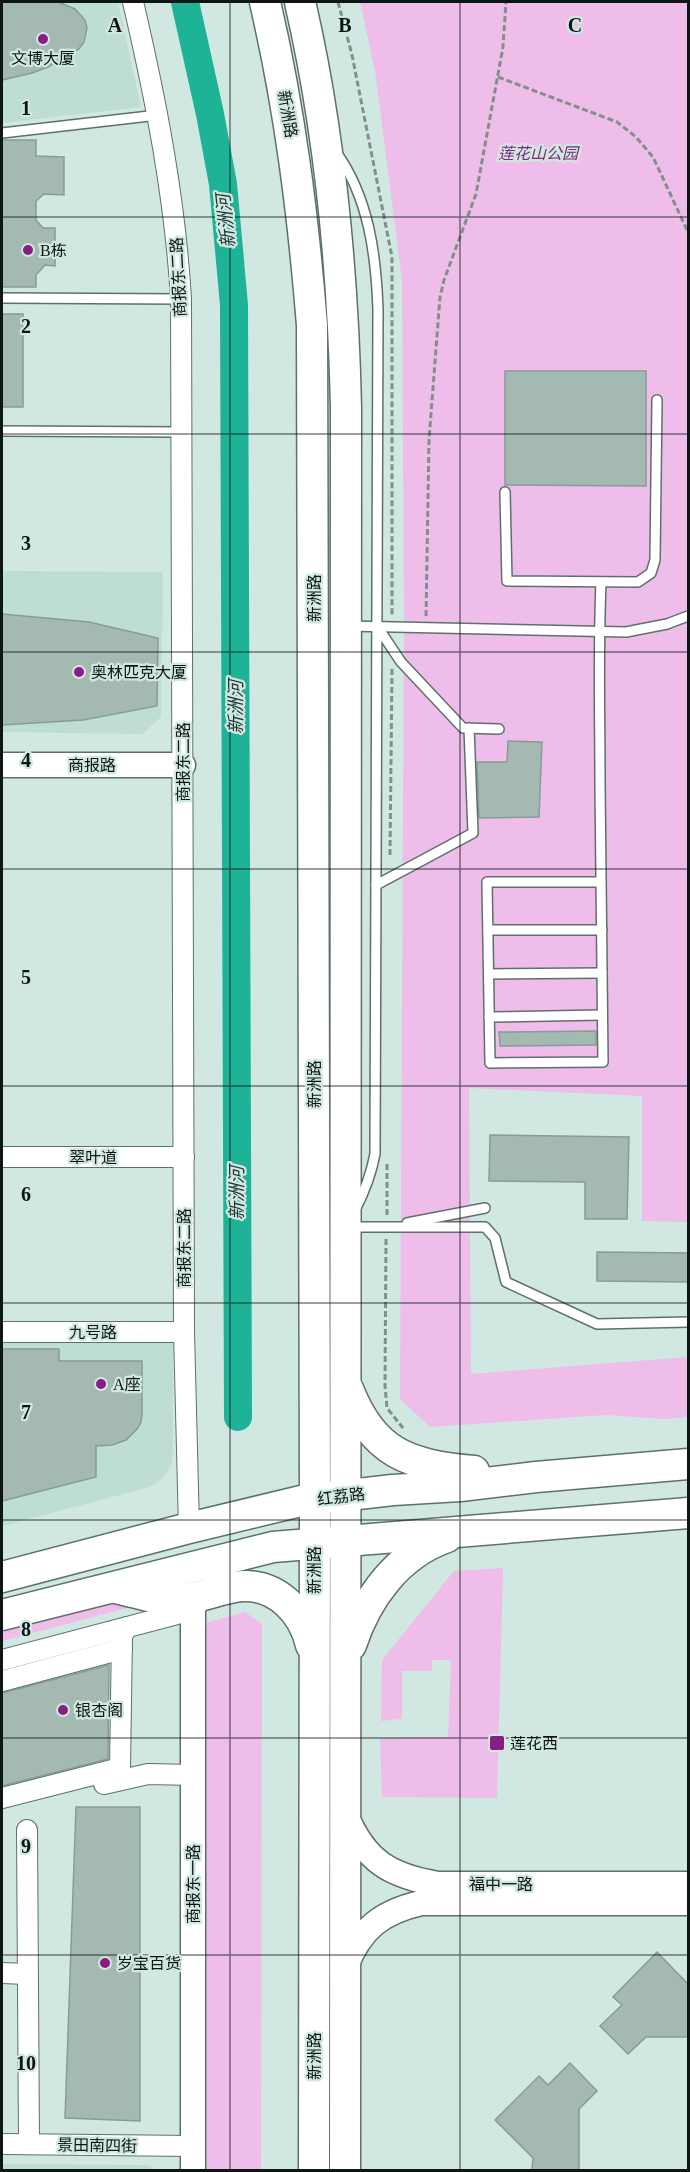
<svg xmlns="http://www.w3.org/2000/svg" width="690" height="2172" font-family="'Times New Roman','Noto Sans SC',serif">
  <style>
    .built { fill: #beddd4 }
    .green { fill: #efbde9 }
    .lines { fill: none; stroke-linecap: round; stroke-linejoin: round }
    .river { stroke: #1eb397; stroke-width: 28 }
    .building { fill: #a3b9b2; stroke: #879c95; stroke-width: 1.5 }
    .service-casing { stroke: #5d716b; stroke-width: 12 }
    .minor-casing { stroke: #5d716b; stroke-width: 22 }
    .tertiary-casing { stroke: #5d716b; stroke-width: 27 }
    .primary-casing { stroke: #5d716b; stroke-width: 33 }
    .path { stroke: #80908b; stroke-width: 3; stroke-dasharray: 6 3; stroke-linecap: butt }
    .service { stroke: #fff; stroke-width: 9 }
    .minor { stroke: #fff; stroke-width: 20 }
    .tertiary { stroke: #fff; stroke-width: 24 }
    .primary { stroke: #fff; stroke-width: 30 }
    .grid { fill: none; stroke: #0e1613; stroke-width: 1.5; stroke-opacity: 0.55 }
    .poi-dot { fill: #881e84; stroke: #d1e7e1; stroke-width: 2 }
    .labels { text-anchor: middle; stroke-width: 4.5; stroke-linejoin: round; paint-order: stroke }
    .poi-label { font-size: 16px; fill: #0e1613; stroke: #d1e7e1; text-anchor: start }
    .street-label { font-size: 16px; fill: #0e1613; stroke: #d1e7e1 }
    .park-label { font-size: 16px; font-style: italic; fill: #802a7c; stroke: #d1e7e1 }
    .water-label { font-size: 18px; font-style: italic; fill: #1e342e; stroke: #d1e7e1 }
    .grid-label { font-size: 20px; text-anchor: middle; font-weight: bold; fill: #0e1613; stroke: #d1e7e1; stroke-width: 4.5; stroke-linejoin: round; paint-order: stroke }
  </style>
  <rect width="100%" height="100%" fill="#d1e7e1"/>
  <!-- built -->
  <g class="built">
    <polygon points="2,2 118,2 141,107 2,123"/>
    <polygon points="2,571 163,572 161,717 142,734 2,732"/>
    <polygon points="173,1341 173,1452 171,1466 162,1479 150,1487 2,1526 2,1342"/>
    <polygon points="2,2164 149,2165 155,2170 2,2170"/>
  </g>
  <!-- green -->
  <g class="green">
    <polygon points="360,2 688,2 688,1222 642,1221 642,1096 469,1088 471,1374 688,1357 688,1417 665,1419 605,1415 430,1427 400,1399 404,617 402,280 375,70"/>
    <polygon points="503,1568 497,1798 382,1797 380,1738 448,1737 451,1660 432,1660 432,1671 402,1671 402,1719 381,1721 382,1660 454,1571"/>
    <polygon points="111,1597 131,1607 2,1641 2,1621"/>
    <polygon points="245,1612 262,1624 261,2170 204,2170 205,1623"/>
  </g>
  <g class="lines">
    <!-- river -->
    <polyline class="river" points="185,2 210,114 223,184 234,305 238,1417"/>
  </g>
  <!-- building -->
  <g class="building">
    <polygon points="2,2 58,2 75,9 85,20 87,28 84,42 79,49 48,67 32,73 2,80"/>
    <polygon points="2,140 36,140 36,156 64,157 64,195 44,194 36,201 36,220 43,228 55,228 55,266 45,265 36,275 36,287 2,287"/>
    <rect x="2" y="314" width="21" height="93"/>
    <polygon points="505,371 646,371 646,486 505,485"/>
    <polygon points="2,614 89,622 158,638 157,706 83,720 2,725"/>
    <polygon points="508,741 542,742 539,817 479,818 477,762 507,762"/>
    <polygon points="596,1031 596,1045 500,1046 499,1032"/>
    <polygon points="490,1135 629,1137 627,1219 585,1219 585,1182 489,1181"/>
    <polygon points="597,1252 688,1253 688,1282 597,1281"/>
    <polygon points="2,1349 59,1349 59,1361 142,1361 142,1415 141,1422 137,1429 126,1440 112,1445 96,1446 96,1477 2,1501"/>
    <polygon points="109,1665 108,1759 2,1786 2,1693"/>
    <polygon points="76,1807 140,1807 140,2121 65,2118"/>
    <polygon points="657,1952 688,1984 688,2037 646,2037 628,2054 600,2026 622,2005 613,1997"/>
    <polygon points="570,2063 597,2091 579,2109 579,2170 532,2170 533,2158 495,2120 539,2076 548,2085"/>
  </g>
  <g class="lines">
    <defs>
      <g id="service">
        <polyline points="2,133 158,115"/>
        <path d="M336 152C369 198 376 255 378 309L375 1154C371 1175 365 1191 355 1210"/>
        <polyline points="2,298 181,299"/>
        <polyline points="2,431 182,432"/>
        <polyline points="505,492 507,581 638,582 651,573 655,560 657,400"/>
        <path d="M601 583C598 650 600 717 600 784 601 877 602 969 603 1062L490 1063 487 882H601"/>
        <polyline points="348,626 626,632 667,624 688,616"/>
        <polyline points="377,626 401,662 463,728 499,729"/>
        <polyline points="376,885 473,833 469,728"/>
        <polyline points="488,930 602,930"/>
        <polyline points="489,974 602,973"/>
        <polyline points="489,1017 602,1015"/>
        <polyline points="407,1223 485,1208"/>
        <polyline points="349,1227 485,1227 495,1238 506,1282 597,1324 688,1322"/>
      </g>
      <g id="minor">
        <path d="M133 2C156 100 175 198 181 299L184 1332 189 1528"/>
        <polyline points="2,1157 184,1157"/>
        <polyline points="2,1332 184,1332"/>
        <polyline points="2,1660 177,1614 174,1600"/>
        <polyline points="2,1681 122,1649"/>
        <polyline points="104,1784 148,1774 193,1775"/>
        <polyline points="2,1798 120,1768 122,1636 127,1627"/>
        <polyline points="27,1830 29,2144"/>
        <polyline points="2,1973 28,1974"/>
        <polyline points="2,2144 193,2146"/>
      </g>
      <g id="tertiary">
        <polyline points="2,765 183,765"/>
        <path d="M346 1815C365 1861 390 1876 438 1884H688"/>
        <path d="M346 1966C361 1928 382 1912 421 1903H688"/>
        <polyline points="193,2170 193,1610 196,1598"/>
      </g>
      <g id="primary">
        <path d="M265 2C290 110 303 214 312 325L315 1499 314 2170"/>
        <path d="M300 2C331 136 343 271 346 408L345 2170"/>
        <path d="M348 1389C373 1454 409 1465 474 1471"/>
        <polyline points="2,1577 189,1528 305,1500 393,1490 460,1486 536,1477 688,1464"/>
        <path d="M116 1588C135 1592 156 1600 175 1600 199 1600 221 1587 243 1586 278 1585 304 1613 311 1645"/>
        <polyline points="2,1615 273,1547 688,1513"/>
        <path d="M351 1645C366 1598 398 1554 447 1537"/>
      </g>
    </defs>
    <!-- service casing -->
    <use href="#service" class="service-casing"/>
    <!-- minor casing -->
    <use href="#minor" class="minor-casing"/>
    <!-- tertiary casing -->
    <use href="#tertiary" class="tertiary-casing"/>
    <!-- primary casing -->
    <use href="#primary" class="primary-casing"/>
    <!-- path -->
    <g class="path">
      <polyline points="338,2 352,55 392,257 392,615"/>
      <polyline points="498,77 617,122 636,137 653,157 688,232"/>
      <polyline points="426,616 429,440 440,297 444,280 476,194 503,47 506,2"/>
      <polyline points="390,855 392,669"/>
      <polyline points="387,1215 387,1161"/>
      <polyline points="386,1239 385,1386 387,1408 403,1428"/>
    </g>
    <!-- service -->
    <use href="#service" class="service"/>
    <!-- minor -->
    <use href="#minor" class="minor"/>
    <!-- tertiary -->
    <use href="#tertiary" class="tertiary"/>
    <!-- primary -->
    <use href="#primary" class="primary"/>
  </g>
  <!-- grid -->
  <path class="grid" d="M230 2V2170M460 2V2170M2 217H688M2 434H688M2 652H688M2 869H688M2 1086H688M2 1303H688M2 1520H688M2 1738H688M2 1955H688"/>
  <!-- markers -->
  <g class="poi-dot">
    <circle cx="43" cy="39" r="6"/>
    <circle cx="28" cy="250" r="6"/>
    <circle cx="79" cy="672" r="6"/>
    <circle cx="101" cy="1384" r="6"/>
    <circle cx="63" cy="1710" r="6"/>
    <rect x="489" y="1735" width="16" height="16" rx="3"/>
    <circle cx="105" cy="1963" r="6"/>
  </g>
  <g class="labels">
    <!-- poi labels -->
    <g class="poi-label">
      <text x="43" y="64" text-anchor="middle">文博大厦</text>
      <text x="40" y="256">B栋</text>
      <text x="91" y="678">奥林匹克大厦</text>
      <text x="113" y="1390">A座</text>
      <text x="75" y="1716">银杏阁</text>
      <text x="510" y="1749">莲花西</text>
      <text x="117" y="1969">岁宝百货</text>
    </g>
    <!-- street labels -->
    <g class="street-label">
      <text transform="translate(288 114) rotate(80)" y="6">新洲路</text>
      <text transform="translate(178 277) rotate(-93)" y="6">商报东二路</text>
      <text transform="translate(314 598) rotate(-90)" y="6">新洲路</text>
      <text transform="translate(183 762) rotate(-90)" y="6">商报东二路</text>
      <text x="92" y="771">商报路</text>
      <text transform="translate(314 1084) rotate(-90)" y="6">新洲路</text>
      <text x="93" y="1163">翠叶道</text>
      <text transform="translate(184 1248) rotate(-90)" y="6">商报东二路</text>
      <text x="93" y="1338">九号路</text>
      <text transform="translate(341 1496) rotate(-7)" y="6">红荔路</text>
      <text transform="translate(314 1570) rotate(-90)" y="6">新洲路</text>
      <text transform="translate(193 1884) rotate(-90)" y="6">商报东一路</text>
      <text x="501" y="1890">福中一路</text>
      <text transform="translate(314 2056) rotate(-90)" y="6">新洲路</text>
      <text transform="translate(97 2145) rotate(1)" y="6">景田南四街</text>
    </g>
    <!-- park labels -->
    <g class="park-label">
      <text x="538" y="159">莲花山公园</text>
    </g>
    <!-- water labels -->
    <g class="water-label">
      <text transform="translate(226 221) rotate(-96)" y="6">新洲河</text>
      <text transform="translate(236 707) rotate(-90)" y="6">新洲河</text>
      <text transform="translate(237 1193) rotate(-90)" y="6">新洲河</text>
    </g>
  </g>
  <g class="grid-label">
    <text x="115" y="32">A</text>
    <text x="345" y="32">B</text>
    <text x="575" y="32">C</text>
    <text x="26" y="115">1</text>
    <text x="26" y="333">2</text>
    <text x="26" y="550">3</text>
    <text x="26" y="767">4</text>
    <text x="26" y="984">5</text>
    <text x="26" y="1201">6</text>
    <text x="26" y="1419">7</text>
    <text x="26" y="1636">8</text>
    <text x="26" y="1853">9</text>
    <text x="26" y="2070">10</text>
  </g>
  <!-- border -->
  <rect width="690" height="2172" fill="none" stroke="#0e1613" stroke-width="6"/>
</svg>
